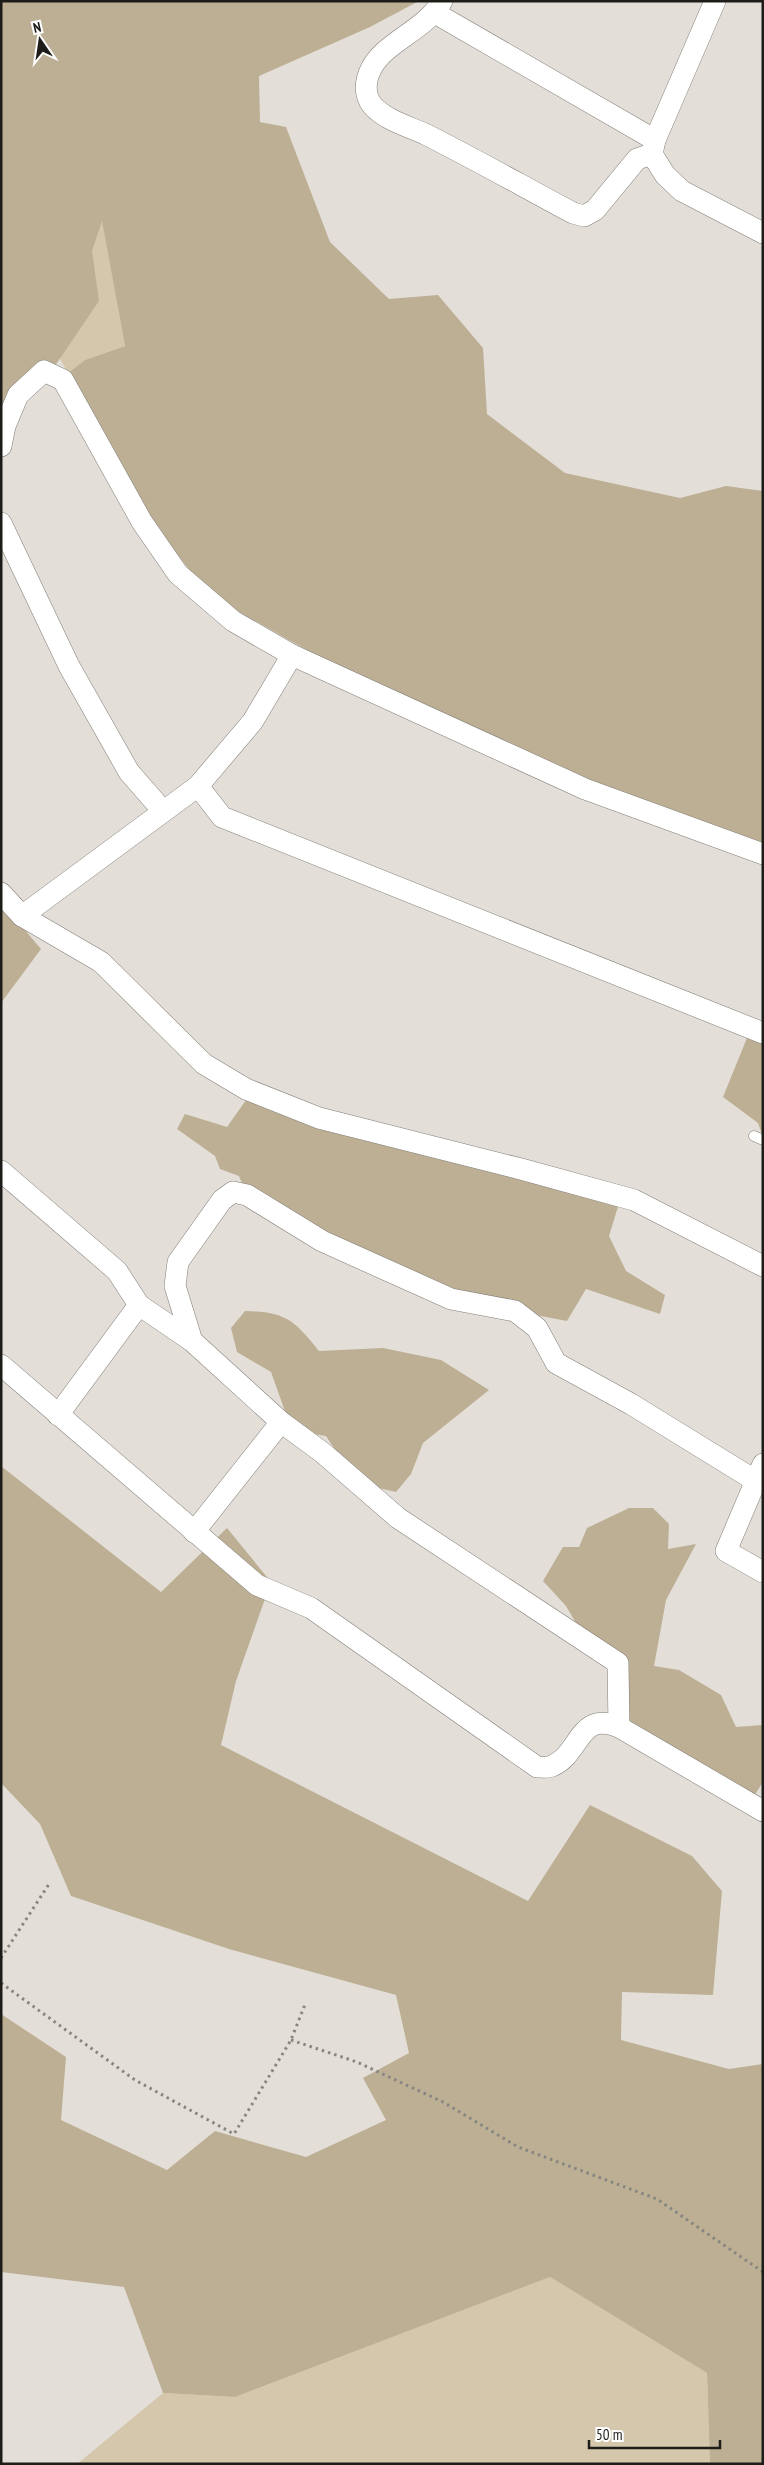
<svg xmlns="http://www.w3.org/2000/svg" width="764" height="2465" font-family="'PT Sans Narrow',sans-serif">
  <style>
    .green { fill: #d4c7ac }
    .forest { fill: #bdaf94 }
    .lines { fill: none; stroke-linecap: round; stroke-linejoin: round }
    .lane-casing { stroke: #817e77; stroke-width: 11 }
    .street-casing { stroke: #817e77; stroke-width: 22 }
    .path { stroke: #878580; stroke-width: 3; stroke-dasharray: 2.5 4; stroke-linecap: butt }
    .lane { stroke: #fff; stroke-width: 10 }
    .street { stroke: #fff; stroke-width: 21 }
  </style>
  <rect width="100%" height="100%" fill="#e3dfd8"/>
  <!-- green -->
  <g class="green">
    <polygon points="83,115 125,346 85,360 68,373 60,359 73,310"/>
    <polygon points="550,2277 707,2373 710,2464 77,2464 163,2393 235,2397"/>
  </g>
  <!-- forest -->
  <g class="forest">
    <polygon points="1,1 419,1 370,27 259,76 260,122 286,127 330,242 389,299 438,295 483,348 487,414 565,473 680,498 726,486 763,491 763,848 566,775 321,658 209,595 153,523 68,373 85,360 125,346 102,221 92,251 99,301 46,379 5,426 1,447"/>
    <polygon points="1,902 41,949 1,1003"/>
    <polygon points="751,1028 763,1033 763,1137 758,1123 723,1097"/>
    <polygon points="246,1100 621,1197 609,1236 626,1271 665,1295 660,1314 586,1289 567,1321 451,1299 247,1195 239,1176 220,1169 215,1156 177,1129 185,1114 227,1127"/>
    <path d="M245 1311C286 1312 294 1320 319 1351L383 1348 441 1360 489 1390 423 1443 411 1474 396 1492 357 1483 326 1436 292 1431 271 1372 237 1352 231 1328Z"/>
    <polygon points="1,1466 161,1592 227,1528 271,1582 236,1681 221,1745 528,1901 590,1805 692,1856 722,1891 713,1995 622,1992 621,2040 729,2069 763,2064 763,2464 710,2464 707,2373 550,2277 235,2397 163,2393 124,2287 1,2272 1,2014 66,2057 61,2120 167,2170 215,2131 306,2157 386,2120 363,2078 409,2053 396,1995 229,1949 71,1896 40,1824 1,1783"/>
    <polygon points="629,1508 653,1508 669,1524 668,1549 696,1544 666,1600 654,1666 679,1670 721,1695 736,1727 763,1725 763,1782 749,1804 619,1727 618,1663 579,1628 566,1606 543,1581 563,1547 579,1547 587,1528"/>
  </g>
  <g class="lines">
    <defs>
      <polyline id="lane" points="754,1136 763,1140"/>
      <g id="street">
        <path d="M442 1C426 30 384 42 371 69 365 81 364 94 372 105 385 120 407 126 425 134 475 159 524 187 573 213L584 216 595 210 637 159 652 154"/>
        <polyline points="715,1 655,140 652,154 665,175 682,191 763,233"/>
        <polyline points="435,13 655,140"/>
        <polyline points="1,446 5,426 18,395 44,371 63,380 142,522 178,574 233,621 292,655"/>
        <polyline points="1,523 69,666 129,772 163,811"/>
        <polyline points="198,786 253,721 292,655 585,789 763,854"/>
        <polyline points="1,893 22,916 101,962 204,1064 246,1089 319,1118 521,1169 634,1200 763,1266"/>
        <polyline points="22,916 198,786 222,817 763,1033"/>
        <polyline points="1,1171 117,1271 139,1305 192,1341 281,1422 323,1453 398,1518 618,1663 619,1727"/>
        <polyline points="192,1341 175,1286 178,1262 222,1200 233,1192 247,1195 322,1241 451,1299 515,1311 537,1328 556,1363 631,1404 756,1481"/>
        <path d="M1 1365 257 1585 311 1608 537 1767C542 1767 548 1768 552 1766 581 1754 578 1710 619 1727L763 1811"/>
        <polyline points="58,1415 139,1305"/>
        <polyline points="763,1464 726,1551 763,1572"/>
        <polyline points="194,1532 281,1422"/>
      </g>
    </defs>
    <!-- lane casing -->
    <use href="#lane" class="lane-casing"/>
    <!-- street casing -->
    <use href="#street" class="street-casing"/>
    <!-- path -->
    <g class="path">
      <polyline points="1,1958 49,1884"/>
      <polyline points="1,1983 135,2080 234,2134 291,2040 306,2002"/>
      <polyline points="291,2040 357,2062 443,2102 518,2147 657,2199 763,2272"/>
    </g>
    <!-- lane -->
    <use href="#lane" class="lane"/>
    <!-- street -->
    <use href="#street" class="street"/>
  </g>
  <!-- border -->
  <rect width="764" height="2465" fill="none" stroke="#1d1c19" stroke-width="5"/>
  <!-- north arrow -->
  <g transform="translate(40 40) rotate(347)" stroke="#ffffff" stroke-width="4" paint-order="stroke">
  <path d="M0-4L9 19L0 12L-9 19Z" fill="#1d1c19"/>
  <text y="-8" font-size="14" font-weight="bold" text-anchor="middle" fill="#1d1c19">N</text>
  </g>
  <!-- scale -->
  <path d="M589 2440v8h131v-8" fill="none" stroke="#1d1c19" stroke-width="2.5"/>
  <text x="596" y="2440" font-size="15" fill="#1d1c19" stroke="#ffffff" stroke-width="4" paint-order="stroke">50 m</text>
</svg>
